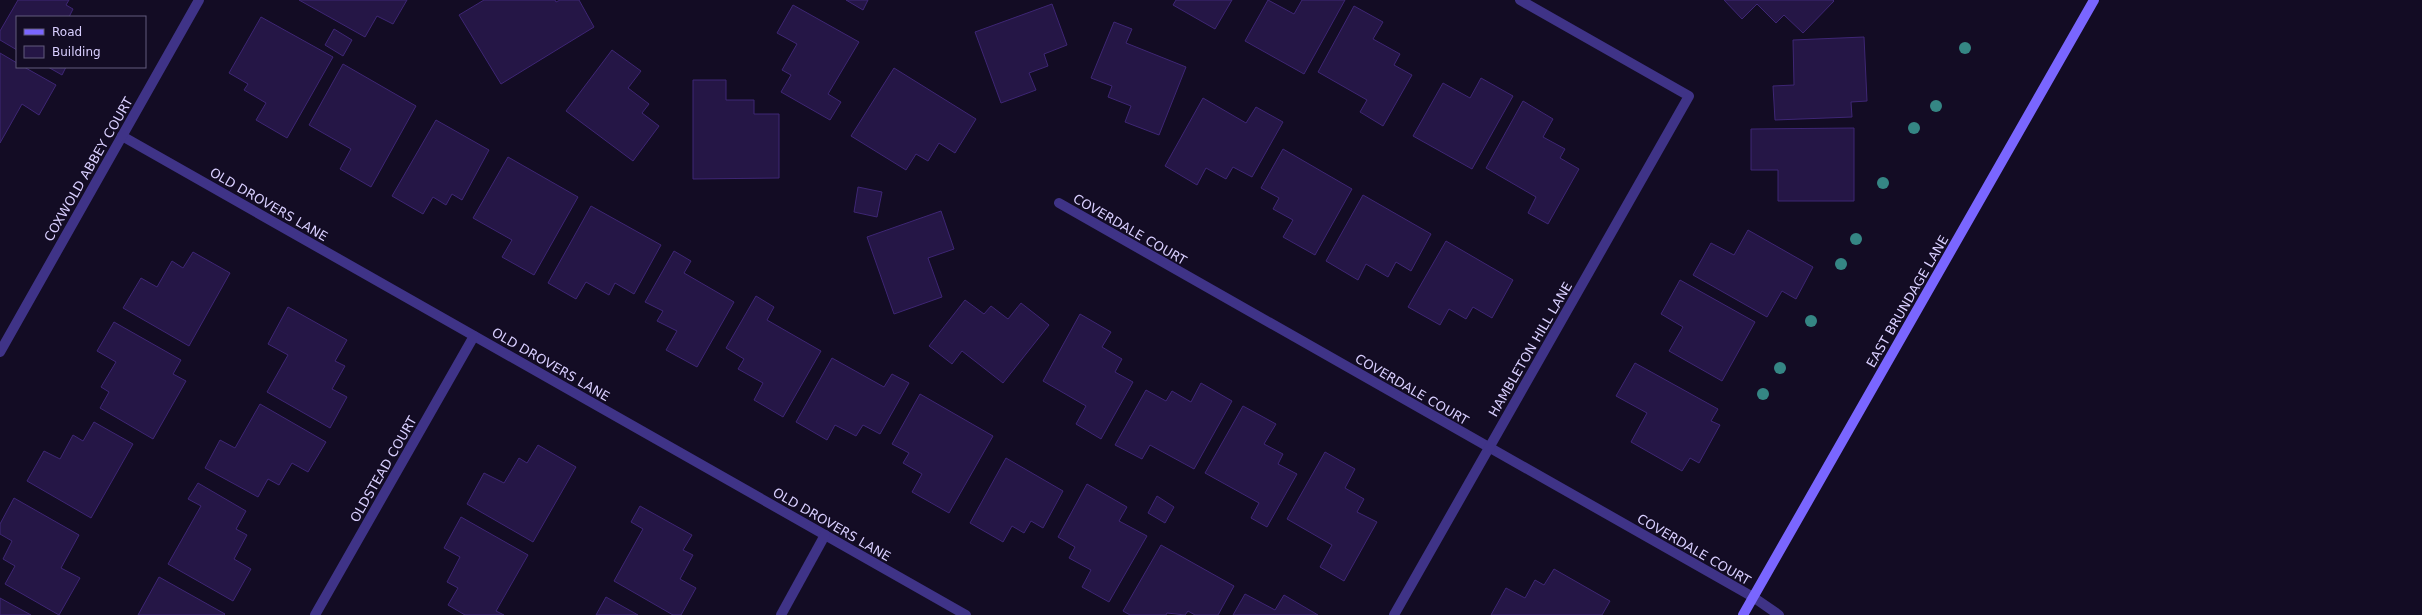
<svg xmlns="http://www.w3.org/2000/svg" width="2422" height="615" font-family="'DejaVu Sans',sans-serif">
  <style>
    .building { fill: #251646; stroke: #3e2674 }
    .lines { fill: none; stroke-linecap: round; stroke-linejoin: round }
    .lane { stroke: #3f3387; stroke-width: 10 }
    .street { stroke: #3f3387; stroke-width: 10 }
    .secondary { stroke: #7a66ff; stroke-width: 10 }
    .tree { fill: #358684 }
    .labels { text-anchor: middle; stroke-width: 3; stroke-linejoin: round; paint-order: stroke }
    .street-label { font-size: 13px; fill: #d9cfff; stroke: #130c24 }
  </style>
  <rect width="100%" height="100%" fill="#130c24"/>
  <!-- building -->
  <g class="building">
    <polygon points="18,0 69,0 66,5 73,9 69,17 17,17 17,50 0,40 0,31"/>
    <polygon points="299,0 407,0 393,24 377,16 365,37"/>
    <polygon points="484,0 555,0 556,2 560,0 579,0 594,27 501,84 459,15"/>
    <polygon points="846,0 868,0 863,10"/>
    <polygon points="1176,0 1232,0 1215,29 1173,5"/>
    <polygon points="1268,0 1294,14 1302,0 1345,0 1304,74 1245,41"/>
    <polygon points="1724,0 1833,0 1834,1 1803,33 1784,15 1776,23 1757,4 1742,19"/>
    <polygon points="1052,4 1067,45 1044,54 1048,66 1029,73 1036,90 1001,103 975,32"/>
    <polygon points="793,5 859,42 828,94 841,102 830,120 781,92 791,75 782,70 797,44 777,33"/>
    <polygon points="1354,6 1383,22 1373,39 1400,54 1394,65 1412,75 1383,126 1360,112 1367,100 1318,72"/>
    <polygon points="261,17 333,57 287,138 256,120 266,103 244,90 248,84 229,73"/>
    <polygon points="1114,22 1132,29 1126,43 1186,67 1159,135 1125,122 1131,106 1108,97 1112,86 1091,78"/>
    <polygon points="334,29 352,40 343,56 325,45"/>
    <polygon points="1864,37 1867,101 1851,102 1852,117 1775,120 1773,86 1794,85 1793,40"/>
    <polygon points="612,50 641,71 628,88 649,104 642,113 659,126 633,161 566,111"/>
    <polygon points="0,53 17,63 17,67 24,67 56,85 39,115 22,104 0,143"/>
    <polygon points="343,64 416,106 371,187 340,169 351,149 309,125"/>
    <polygon points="48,67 66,67 62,75"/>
    <polygon points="894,68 976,119 955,153 939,143 928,161 916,154 906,170 851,136"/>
    <polygon points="1481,78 1513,96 1472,169 1413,136 1443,83 1470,98"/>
    <polygon points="693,80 726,80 726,100 754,100 754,114 779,114 779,178 693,179"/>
    <polygon points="1203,98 1246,123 1256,107 1283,122 1252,177 1233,167 1226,179 1206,168 1197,185 1165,166"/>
    <polygon points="1523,101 1553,119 1543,137 1565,149 1560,158 1579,169 1548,224 1528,213 1536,197 1486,168"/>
    <polygon points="436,120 489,150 462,200 452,194 446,205 433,197 423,214 392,196"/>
    <polygon points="1854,128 1854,201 1778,201 1778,170 1751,170 1751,129"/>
    <polygon points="1283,149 1352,189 1315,255 1283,237 1293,220 1273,209 1279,198 1261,188"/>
    <polygon points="508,157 578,197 534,275 502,257 512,240 473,218"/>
    <polygon points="858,187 882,192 877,217 854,212"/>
    <polygon points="1363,195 1431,234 1411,271 1396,262 1388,277 1366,264 1358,280 1326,261"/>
    <polygon points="591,206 661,245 634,294 615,283 609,295 586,282 576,299 548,283"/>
    <polygon points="941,211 954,249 928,258 942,297 894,314 867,237"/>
    <polygon points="1748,230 1813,267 1796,299 1782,291 1767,317 1693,275 1711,243 1734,255"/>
    <polygon points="1446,241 1513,280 1492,318 1473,307 1466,319 1449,309 1440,325 1408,307"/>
    <polygon points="674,251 691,261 684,273 734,302 697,367 666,350 677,331 657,321 663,311 645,302"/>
    <polygon points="193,252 230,273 189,346 123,308 141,278 157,287 172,261 183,268"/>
    <polygon points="1680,280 1755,322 1722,381 1669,351 1683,327 1661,314"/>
    <polygon points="756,296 774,307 767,320 821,351 783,417 754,400 763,383 738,369 744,359 726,348"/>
    <polygon points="965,300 984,314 991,306 1008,319 1021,303 1049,325 1003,383 962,351 952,364 929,346"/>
    <polygon points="288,307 347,340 335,361 345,366 332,389 347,397 330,428 267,392 288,355 268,344"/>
    <polygon points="1080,314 1111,332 1102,347 1122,359 1115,372 1133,382 1101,439 1076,424 1086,406 1043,381"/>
    <polygon points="114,322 181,360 173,374 186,381 153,439 100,408 109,392 101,387 116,362 97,351"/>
    <polygon points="832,358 884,387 892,374 909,383 880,434 863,425 856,436 835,425 827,440 796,422"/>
    <polygon points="1635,363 1718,409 1711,421 1720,425 1699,463 1690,458 1682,471 1631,442 1647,413 1616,396"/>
    <polygon points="1201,383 1232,401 1194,469 1150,445 1142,459 1115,445 1146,390 1166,401 1172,391 1191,402"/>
    <polygon points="920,394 993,436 949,513 912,492 922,474 903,463 909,453 892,444"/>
    <polygon points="260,404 326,442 308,472 292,463 279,485 268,479 258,497 205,468 220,440 235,448"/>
    <polygon points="1243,406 1276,424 1264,444 1283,454 1278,464 1297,474 1267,527 1251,518 1259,503 1205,473"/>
    <polygon points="94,422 133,444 91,518 27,481 44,451 60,459 73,435 83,441"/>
    <polygon points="538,445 576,467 533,542 467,504 484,473 504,483 519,458 527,463"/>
    <polygon points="1325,452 1355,469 1345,488 1364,499 1357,512 1377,522 1344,581 1320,567 1332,545 1287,519"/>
    <polygon points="1006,458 1063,491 1043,528 1031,521 1024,533 1012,526 1003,542 970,523"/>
    <polygon points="198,483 246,511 236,529 247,535 234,559 251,569 233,601 168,564 201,506 188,499"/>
    <polygon points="1087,484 1127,507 1119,521 1147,536 1109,602 1082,587 1091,570 1069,558 1075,547 1058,537"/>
    <polygon points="1157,496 1174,507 1165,523 1148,513"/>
    <polygon points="14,498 79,535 61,568 80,578 59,615 5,584 15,566 3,559 12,541 0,534 0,524"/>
    <polygon points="640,506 692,535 683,550 693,555 680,579 696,588 681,615 673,615 614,581 643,529 631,522"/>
    <polygon points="461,517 528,555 496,611 504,615 465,615 448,605 458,588 447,582 460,557 444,548"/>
    <polygon points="1161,545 1234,586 1218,615 1195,615 1188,611 1185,615 1167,613 1166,615 1130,615 1123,611"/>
    <polygon points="1554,569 1610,601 1602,615 1491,615 1506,588 1525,598 1535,580 1544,585"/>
    <polygon points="159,577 225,614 224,615 138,615"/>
    <polygon points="1245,594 1275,610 1284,595 1318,615 1233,615"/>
    <polygon points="606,597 638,615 596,615"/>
    <polygon points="0,598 31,615 0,615"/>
  </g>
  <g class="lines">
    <!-- lane -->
    <polyline class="lane" points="1753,597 1779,615"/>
    <!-- street -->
    <g class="street">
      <polyline points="122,136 966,615"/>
      <polyline points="1059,203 1753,597"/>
      <polyline points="0,352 199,0"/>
      <polyline points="315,615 474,336"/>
      <polyline points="781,615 825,535"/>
      <polyline points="1394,615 1689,96 1520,0"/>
    </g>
    <!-- secondary -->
    <polyline class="secondary" points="1743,615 2094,0"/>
  </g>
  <!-- trees -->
  <g class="tree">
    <circle cx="1965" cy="48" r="6"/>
    <circle cx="1936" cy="106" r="6"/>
    <circle cx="1914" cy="128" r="6"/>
    <circle cx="1883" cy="183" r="6"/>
    <circle cx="1856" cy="239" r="6"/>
    <circle cx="1841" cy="264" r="6"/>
    <circle cx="1811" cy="321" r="6"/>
    <circle cx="1780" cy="368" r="6"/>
    <circle cx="1763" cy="394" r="6"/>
  </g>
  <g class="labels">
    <!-- street labels -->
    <g class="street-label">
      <text transform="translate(88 169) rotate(-60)" y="5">COXWOLD ABBEY COURT</text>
      <text transform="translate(269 204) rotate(30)" y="5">OLD DROVERS LANE</text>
      <text transform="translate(1130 229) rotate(30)" y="5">COVERDALE COURT</text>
      <text transform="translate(1907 301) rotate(-60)" y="5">EAST BRUNDAGE LANE</text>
      <text transform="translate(1530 349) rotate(-60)" y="5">HAMBLETON HILL LANE</text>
      <text transform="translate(551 364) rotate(30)" y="5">OLD DROVERS LANE</text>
      <text transform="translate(1412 389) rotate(30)" y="5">COVERDALE COURT</text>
      <text transform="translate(383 469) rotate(-60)" y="5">OLDSTEAD COURT</text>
      <text transform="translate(832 524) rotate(30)" y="5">OLD DROVERS LANE</text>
      <text transform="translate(1694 549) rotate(30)" y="5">COVERDALE COURT</text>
    </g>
  </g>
  <!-- legend -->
  <rect x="16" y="16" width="130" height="52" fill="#130c24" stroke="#625a7c"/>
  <rect x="24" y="29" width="20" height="6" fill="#7a66ff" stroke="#625a7c"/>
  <text x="52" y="36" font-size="12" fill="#d9cfff">Road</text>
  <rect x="24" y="46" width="20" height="12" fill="#251646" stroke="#625a7c"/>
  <text x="52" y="56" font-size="12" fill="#d9cfff">Building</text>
</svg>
